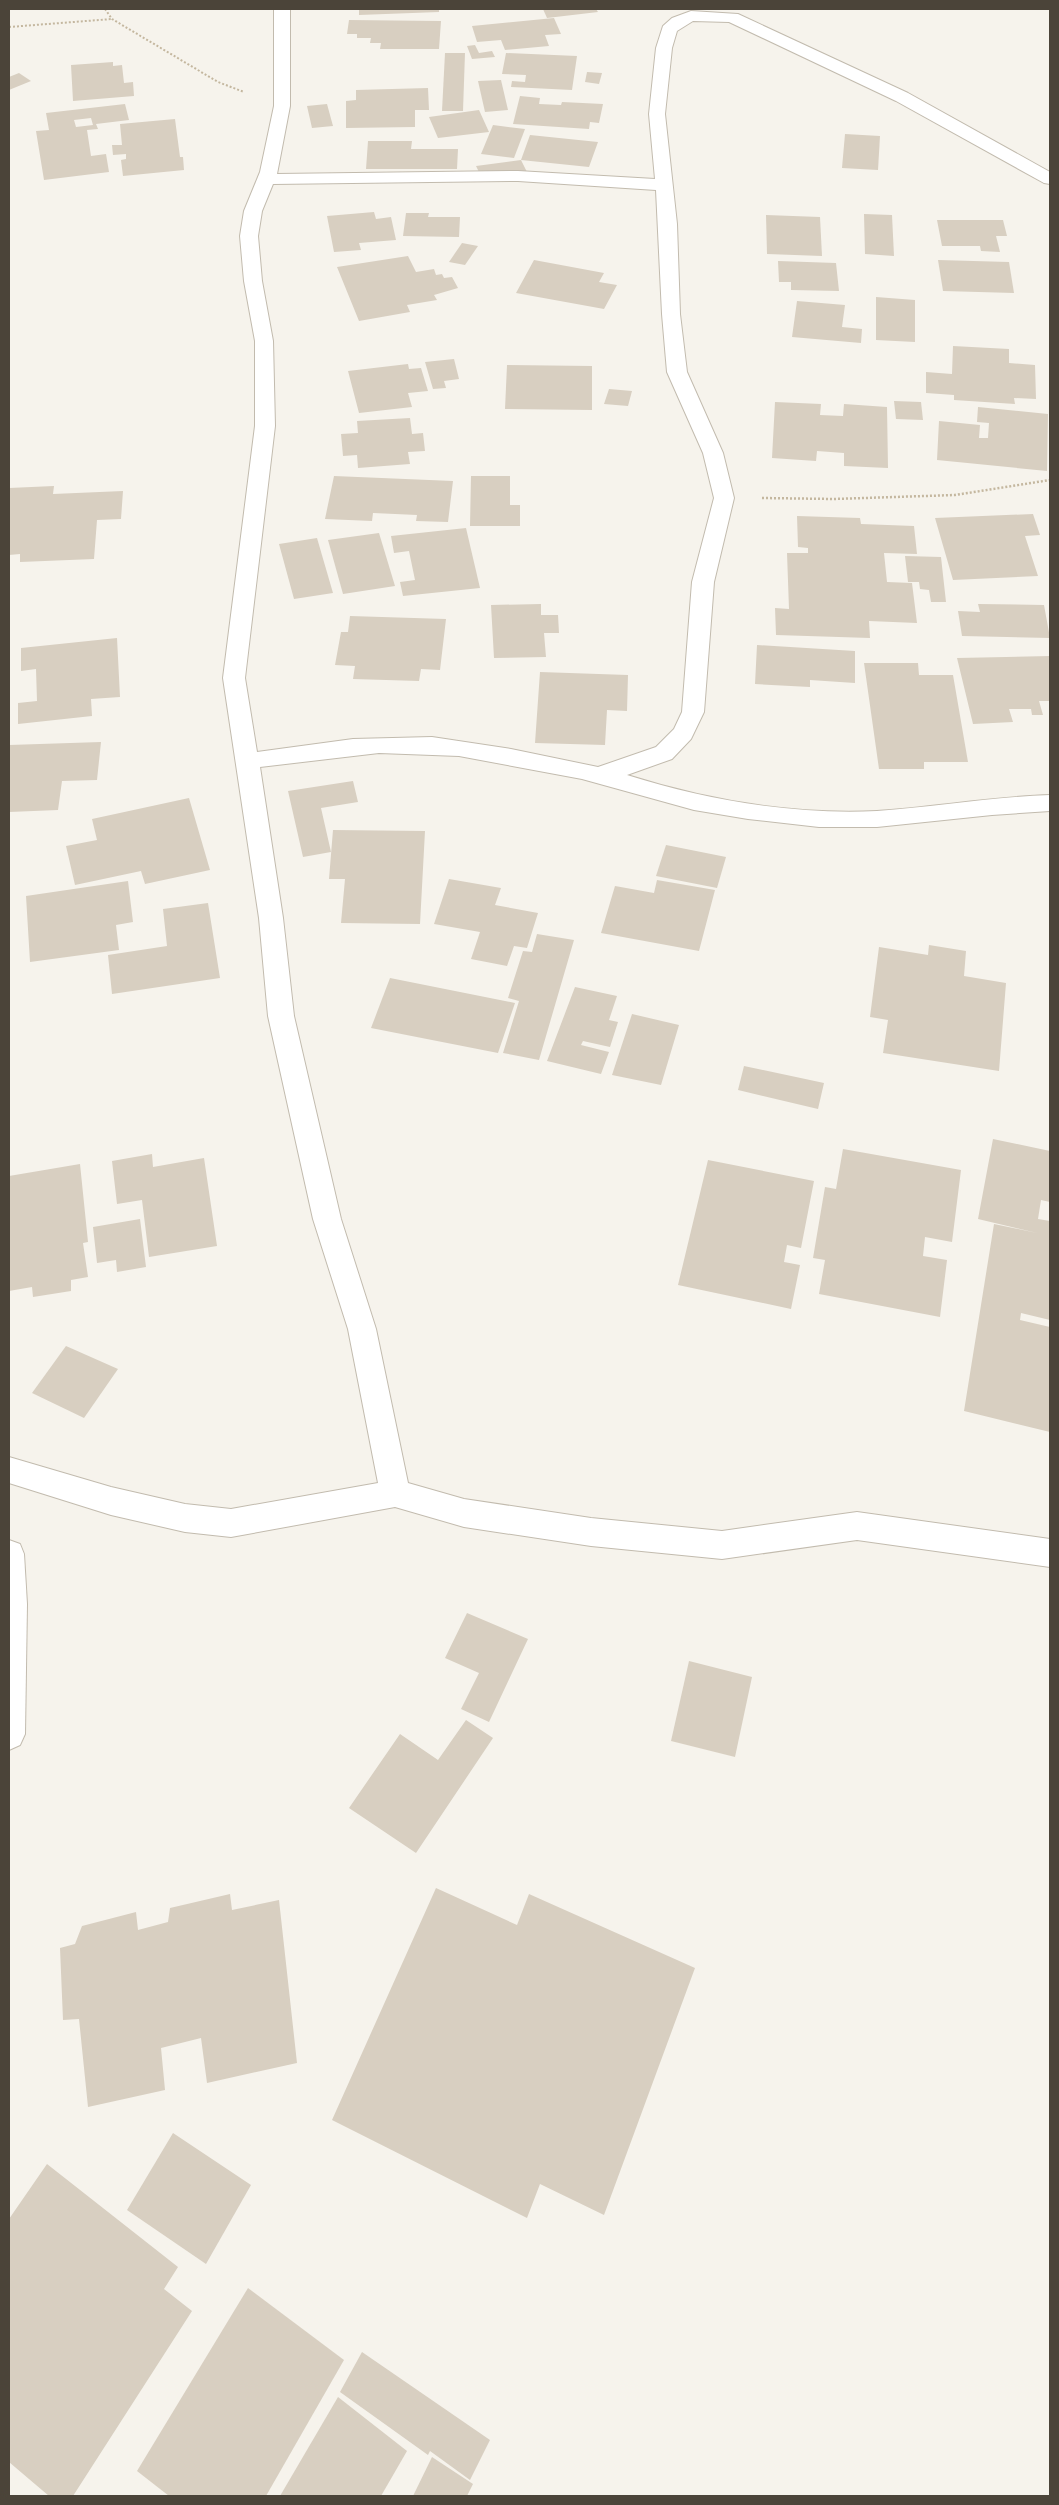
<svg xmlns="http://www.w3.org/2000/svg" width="1059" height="2505" font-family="'Archivo Narrow',sans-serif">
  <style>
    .building { fill: #d8cfc1; fill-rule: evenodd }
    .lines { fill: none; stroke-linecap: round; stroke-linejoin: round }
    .minor-casing { stroke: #c2bbae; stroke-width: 2 }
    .path-far1 { stroke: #c4b79f; stroke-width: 2; stroke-dasharray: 2 2; stroke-linecap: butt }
    .path { stroke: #c4b79f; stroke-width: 2.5; stroke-dasharray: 2 2; stroke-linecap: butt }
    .minor { fill: #fff; fill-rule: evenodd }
  </style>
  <rect width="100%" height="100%" fill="#f6f3ec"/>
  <!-- building -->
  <g class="building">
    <polygon points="359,9 439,9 439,12 359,15"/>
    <polygon points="543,9 596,9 598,12 547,18"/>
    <polygon points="554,18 561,34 545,35 549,46 505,50 501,40 477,42 472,26"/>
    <polygon points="349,20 441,21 439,49 380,49 381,43 370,43 371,38 357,38 357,34 347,34"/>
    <polygon points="475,45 479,53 492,51 495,57 472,59 467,46"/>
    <polygon points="445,53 465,53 463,111 442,111"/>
    <polygon points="506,53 577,56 572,90 511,87 512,81 525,82 526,75 502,74"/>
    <polygon points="113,62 113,66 122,65 124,83 133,82 134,96 73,101 71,65"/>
    <polygon points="587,72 602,73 599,84 585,82"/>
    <polygon points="19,73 31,81 9,90 9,77"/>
    <polygon points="501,80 508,110 485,112 478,81"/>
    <polygon points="428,88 429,110 415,110 415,127 346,128 346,101 356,100 356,90"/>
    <polygon points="520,96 540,98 539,104 561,105 562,102 603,104 599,123 590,122 589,129 513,124"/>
    <path d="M125 104 129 120 96 124 98 129 87 130 91 156 106 154 109 172 44 180 36 131 49 130 46 113ZM91 118 93 125 76 127 74 120Z"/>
    <polygon points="327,104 333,126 312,128 307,106"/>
    <polygon points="479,110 489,132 438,138 429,117"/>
    <polygon points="175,119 180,157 183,157 184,170 123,176 121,160 126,159 126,154 113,155 112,145 122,145 120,124"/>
    <polygon points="493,125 525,129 514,158 481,154"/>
    <polygon points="845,134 880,136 878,170 842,168"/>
    <polygon points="530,135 598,142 589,167 521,160 528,174 483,180 476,166 521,160"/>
    <polygon points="368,141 412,141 411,149 458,149 457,169 366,169"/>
    <polygon points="374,212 376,219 391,217 396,240 359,243 361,250 334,252 327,216"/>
    <polygon points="406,213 429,213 428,217 460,217 459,237 403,236"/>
    <polygon points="864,214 892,215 894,256 865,254"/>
    <polygon points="766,215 820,217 822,256 767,254"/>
    <polygon points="937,220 1003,220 1007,236 996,236 1000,252 981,251 980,246 942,246"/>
    <polygon points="462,243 478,246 465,265 449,262"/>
    <polygon points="408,256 416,272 434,269 436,275 442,274 444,278 452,277 458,288 434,295 437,300 407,305 410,312 359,321 337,267"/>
    <polygon points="534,260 604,273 599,282 617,285 604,309 516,293"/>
    <polygon points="938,260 1009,262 1014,293 943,291"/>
    <polygon points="778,261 836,263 839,291 791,290 791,282 779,282"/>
    <polygon points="876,297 915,300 915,342 876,340"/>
    <polygon points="797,301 845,305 842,327 862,329 861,343 792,337"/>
    <polygon points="953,346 1009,349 1009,363 1035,365 1036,399 1014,398 1015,404 954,400 954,395 926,393 926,372 952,374"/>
    <polygon points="454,359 459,379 444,381 446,388 433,389 425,362"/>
    <polygon points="408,364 409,369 421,368 428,391 408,393 412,407 359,413 348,371"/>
    <polygon points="507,365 592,366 592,410 505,409"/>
    <polygon points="609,389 632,391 628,406 604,404"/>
    <polygon points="894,401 921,402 923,420 896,419"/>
    <polygon points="775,402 821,404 820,415 843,416 844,404 887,407 888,468 844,466 844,453 817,451 816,461 772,458"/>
    <polygon points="978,407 1048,414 1047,471 937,460 939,421 980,425 979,438 988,438 989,423 977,422"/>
    <polygon points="410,418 412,434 423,433 425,451 408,452 410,464 358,468 357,455 343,456 341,434 358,433 357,421"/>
    <polygon points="334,476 453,481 448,522 416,521 417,515 373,513 372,521 325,519"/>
    <polygon points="471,476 510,476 510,505 520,505 520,526 470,526"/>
    <polygon points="54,486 53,494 123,491 121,519 97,520 94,559 20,562 20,554 9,555 9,488"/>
    <polygon points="1033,514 1040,535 1025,536 1038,576 953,580 935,518"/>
    <polygon points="797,516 860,518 861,524 914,526 917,554 884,553 887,582 912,583 917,623 869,621 870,638 776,635 775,608 789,609 787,553 808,553 808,548 798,547"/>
    <polygon points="466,528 480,588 403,596 400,582 415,580 409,551 394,553 391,536"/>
    <polygon points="379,533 395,586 343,594 328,540"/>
    <polygon points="317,538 333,593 294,599 279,544"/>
    <polygon points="905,556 941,557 946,602 931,602 929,590 920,589 919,582 908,582"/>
    <polygon points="541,604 541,615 558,615 559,633 544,633 546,657 494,658 491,605"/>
    <polygon points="978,604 1044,605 1050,638 962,636 958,611 980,612"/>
    <polygon points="350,616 446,619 440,670 421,669 419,681 353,679 355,666 335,665 341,632 348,632"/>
    <polygon points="117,638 120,697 91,699 92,716 18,724 18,703 37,701 36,669 21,671 21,648"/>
    <polygon points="757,645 855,651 855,683 810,680 810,687 755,684"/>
    <polygon points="1050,656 1050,701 1039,701 1043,715 1032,715 1031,709 1009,709 1013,722 973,724 957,658"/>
    <polygon points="864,663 918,663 919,675 953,675 968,762 924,762 924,769 879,769"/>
    <polygon points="540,672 628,675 627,711 607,710 605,745 535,743"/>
    <polygon points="101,742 97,780 62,781 58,810 9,812 9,745"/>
    <polygon points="353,781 358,802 321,808 331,852 303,857 288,791"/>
    <polygon points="189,798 210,870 145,884 141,871 75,885 66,846 97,840 92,819"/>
    <polygon points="333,830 425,831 420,924 341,923 345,879 329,879"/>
    <polygon points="666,845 726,857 717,888 656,876"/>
    <polygon points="449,879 501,888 495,905 538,913 527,948 514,946 507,966 471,959 480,932 434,924"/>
    <polygon points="657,880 715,890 699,951 601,933 615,886 654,893"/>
    <polygon points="128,881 133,922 116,925 119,950 30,962 26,896"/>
    <polygon points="208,903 220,978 112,994 108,955 167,946 163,909"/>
    <polygon points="537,934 574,940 539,1060 503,1053 519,1001 508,998 523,951 532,952"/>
    <polygon points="929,945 966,951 964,976 1006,983 999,1071 883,1053 888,1020 870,1017 879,947 928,955"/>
    <polygon points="390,978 515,1003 498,1053 371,1028"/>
    <polygon points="575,987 617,996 609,1020 618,1022 610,1047 583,1041 581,1045 609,1052 601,1074 547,1061"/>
    <polygon points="632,1014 679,1025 661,1085 612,1075"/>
    <polygon points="744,1066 824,1083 818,1109 738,1090"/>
    <polygon points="993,1139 1050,1151 1050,1202 1041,1200 1038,1219 1050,1221 1050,1320 1021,1313 1020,1320 1050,1327 1050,1432 964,1411 994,1224 1037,1233 978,1219"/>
    <polygon points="843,1149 961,1170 952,1242 925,1237 923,1256 947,1260 940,1317 819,1294 825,1260 813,1258 825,1187 836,1189"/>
    <polygon points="152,1154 153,1167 204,1158 217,1246 149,1257 142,1200 117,1204 112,1161"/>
    <polygon points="708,1160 814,1181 801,1248 787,1245 784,1262 800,1265 791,1309 678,1285"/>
    <polygon points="80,1164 88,1242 83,1243 88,1277 71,1280 71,1291 33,1297 32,1287 9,1291 9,1176"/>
    <polygon points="140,1219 146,1267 117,1272 116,1260 97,1263 93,1227"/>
    <polygon points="66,1346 118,1369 84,1418 32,1393"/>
    <polygon points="467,1613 528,1639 489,1722 461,1709 479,1673 445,1658"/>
    <polygon points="689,1661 752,1677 735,1757 671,1741"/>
    <polygon points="466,1720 493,1738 416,1853 349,1808 400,1734 438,1760"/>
    <polygon points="436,1888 517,1925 529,1894 695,1968 604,2215 540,2184 527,2218 332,2120"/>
    <polygon points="230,1894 232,1910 279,1900 297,2063 207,2083 201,2038 161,2048 165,2090 88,2107 79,2019 63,2020 60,1948 75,1944 82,1926 136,1912 138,1930 168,1922 170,1908"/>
    <polygon points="173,2133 251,2185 206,2264 127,2210"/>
    <polygon points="47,2164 178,2267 164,2289 192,2311 73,2496 49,2496 9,2462 9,2219"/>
    <polygon points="248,2288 344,2360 266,2496 169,2496 137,2471"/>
    <polygon points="362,2352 490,2440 470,2480 430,2451 428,2455 340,2392"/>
    <polygon points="338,2397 407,2451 381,2496 280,2496"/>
    <polygon points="432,2457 473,2484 467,2496 413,2496"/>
  </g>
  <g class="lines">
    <defs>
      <g id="minor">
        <path d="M274 9H290V106L277 174 518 171 655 179 649 114 656 48 663 26 672 18 691 11 738 14 908 93 1050 172V184L1044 183 896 101 729 22 693 21 677 31 672 48 665 114 677 224 680 314 687 372 723 453 734 498 714 582 704 712 691 739 672 759 627 775C706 800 793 815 877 811 935 807 992 797 1050 795V811L992 815 877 827H819L748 819 694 810 582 779 459 756 379 753 260 767 283 918 294 1016 341 1219 376 1329 408 1483 464 1499 591 1518 722 1531 857 1512 1050 1539V1567L857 1540 722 1559 591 1546 464 1527 395 1507 231 1537 185 1532 111 1515 9 1483V1457L111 1487 185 1504 231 1509 378 1483 348 1329 313 1219 268 1016 259 918 223 678 255 426V341L244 281 240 236 244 211 260 172 274 106ZM518 181 656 190 662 314 667 372 703 453 714 498 692 582 682 712 674 729 656 747 598 767 511 749 432 737 353 739 257 752 245 678 275 426 273 341 262 281 258 236 262 211 273 184Z"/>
        <polygon points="9,1540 20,1544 24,1554 27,1604 25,1734 20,1745 9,1750"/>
      </g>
    </defs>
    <!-- minor casing -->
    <use href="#minor" class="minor-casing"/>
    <!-- path-far1 -->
    <g class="path-far1">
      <polyline points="105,9 112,19 218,82 244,92"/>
      <polyline points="9,27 112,19"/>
    </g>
    <!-- path -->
    <polyline class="path" points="762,498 834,499 955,495 1050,480"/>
    <!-- minor -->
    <use href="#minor" class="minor"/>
  </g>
  <!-- border -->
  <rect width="1059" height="2505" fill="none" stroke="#4b4439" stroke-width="20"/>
</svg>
